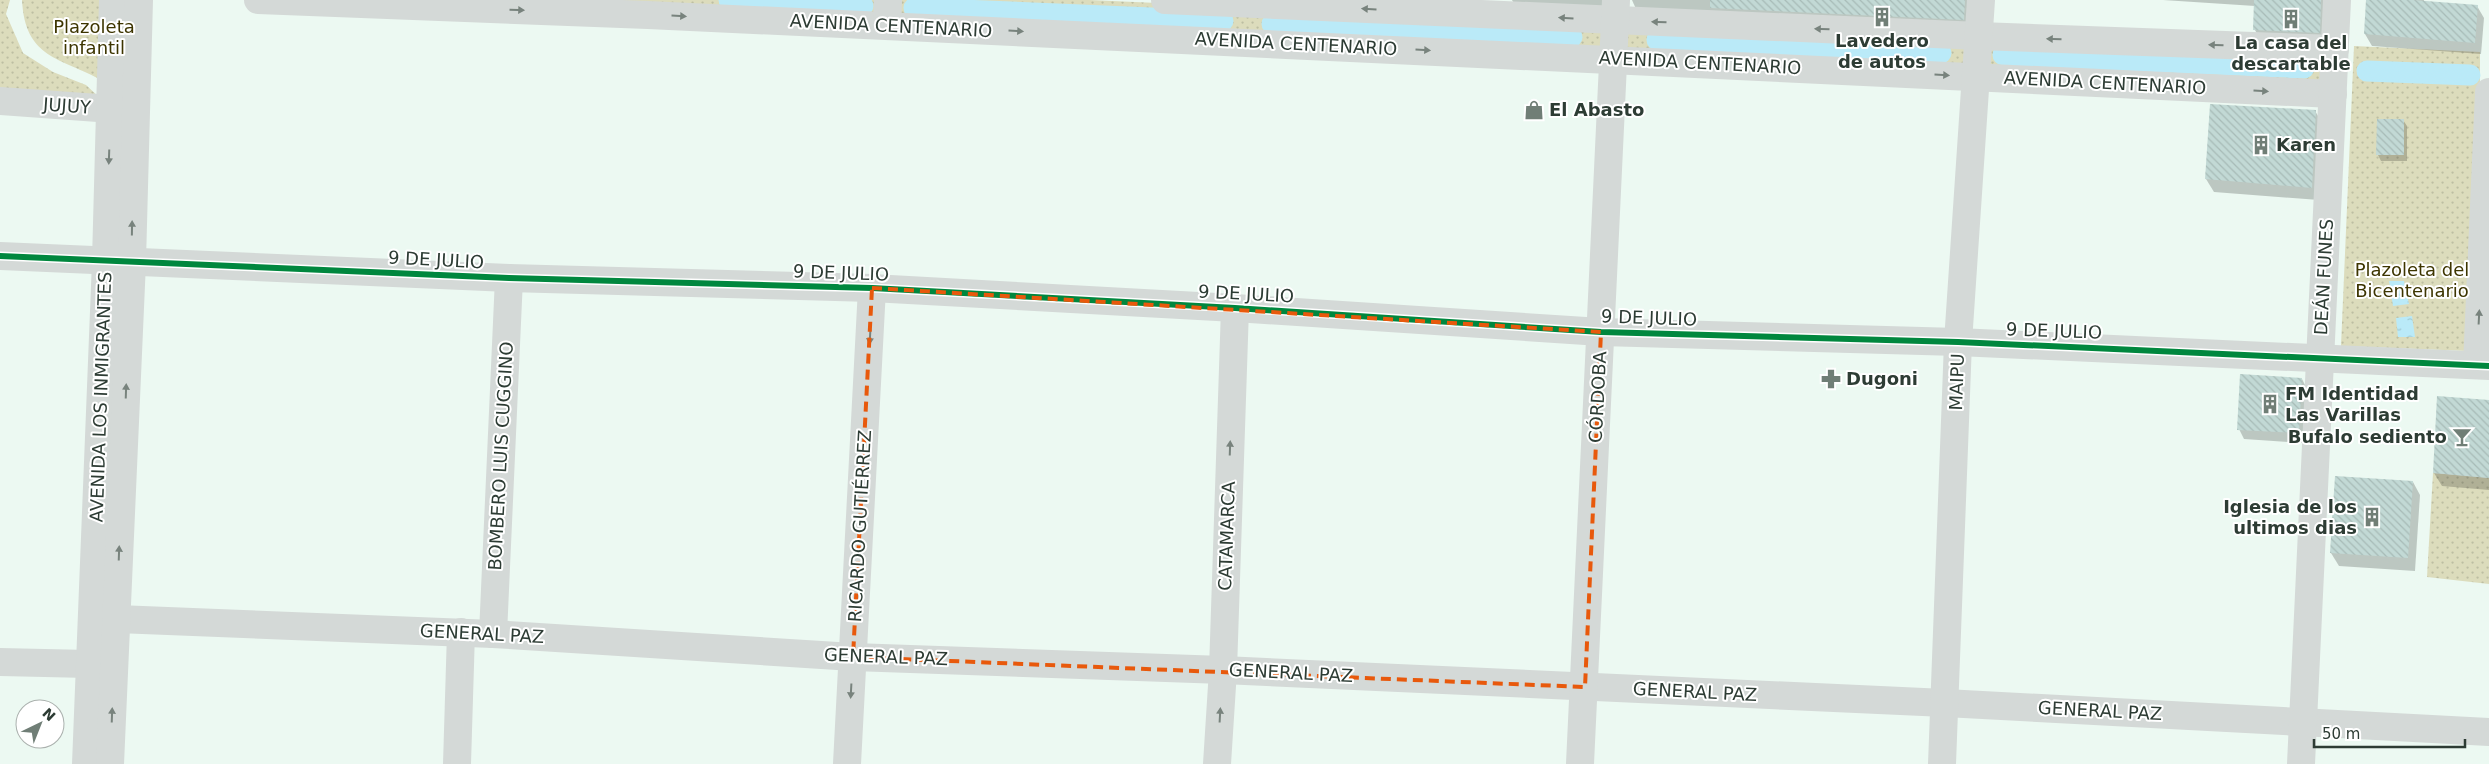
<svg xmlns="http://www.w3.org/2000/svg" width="2489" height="764" font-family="'DejaVu Sans',sans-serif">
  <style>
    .grass { fill: url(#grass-dots) }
    .water { fill: url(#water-ripples) }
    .shadow { fill: #0003 }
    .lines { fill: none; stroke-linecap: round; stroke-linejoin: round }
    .canal { stroke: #baeaf8; stroke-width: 21 }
    .building { fill: url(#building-back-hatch) }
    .minor { stroke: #d4d9d7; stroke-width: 28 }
    .cycleway-casing { stroke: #fff; stroke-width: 9 }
    .cycleway { stroke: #00873e; stroke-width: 6 }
    .oneway { fill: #78837d }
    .marked { fill: none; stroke: #e8590c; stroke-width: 4; stroke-dasharray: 10 6; stroke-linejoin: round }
    .labels { text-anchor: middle; stroke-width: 4; stroke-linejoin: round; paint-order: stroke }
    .street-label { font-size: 18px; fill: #2d3c34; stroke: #fff }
    .park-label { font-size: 18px; fill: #3d3500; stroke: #fff }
    .poi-label { font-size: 18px; font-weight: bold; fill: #2d3c34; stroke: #fff; text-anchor: start }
  </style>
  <defs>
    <pattern id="grass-dots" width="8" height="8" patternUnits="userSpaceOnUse" patternTransform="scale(1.25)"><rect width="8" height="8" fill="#dcdcbc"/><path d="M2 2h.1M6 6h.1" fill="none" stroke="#bdbea2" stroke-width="1.8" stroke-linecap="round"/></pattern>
    <pattern id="water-ripples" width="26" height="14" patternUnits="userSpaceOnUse" patternTransform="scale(1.25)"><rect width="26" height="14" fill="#baeaf8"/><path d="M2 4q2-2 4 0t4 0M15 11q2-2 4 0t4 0" fill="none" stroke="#a0cad5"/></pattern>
    <pattern id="building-back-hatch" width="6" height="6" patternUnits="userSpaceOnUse" patternTransform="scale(1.25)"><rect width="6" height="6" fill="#c2d9d5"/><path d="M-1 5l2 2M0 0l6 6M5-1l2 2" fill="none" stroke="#a7bbb7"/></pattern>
  </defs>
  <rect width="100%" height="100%" fill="#ecf9f2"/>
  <!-- grass -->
  <g class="grass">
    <polygon points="0,0 10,0 6,14 23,53 53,72 86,85 102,100 0,95"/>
    <path d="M22 0H131L103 81C60 57 25 59 22 0Z"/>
    <polygon points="438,0 1089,0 2328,55 2326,88"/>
    <polygon points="2354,46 2480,52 2480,280 2468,351 2341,346"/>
    <polygon points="2433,473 2489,478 2489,584 2427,577"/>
  </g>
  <!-- water -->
  <g class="water">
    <polygon points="2389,281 2404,281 2409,304 2393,306"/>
    <polygon points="2412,316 2415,337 2398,337 2396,318"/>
  </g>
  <!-- shadow -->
  <g class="shadow">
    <polygon points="1512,0 1615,0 1607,16 1519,12"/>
    <polygon points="1632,0 1977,0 1971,32 1640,18"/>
    <polygon points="2163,0 2335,0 2327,45 2262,43 2255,30 2255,6"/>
    <polygon points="2368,0 2424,0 2424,2 2477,6 2484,18 2481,54 2372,46 2365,34"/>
    <polygon points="2315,111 2323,124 2319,200 2214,192 2206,179"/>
    <polygon points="2403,120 2407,126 2407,161 2381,161 2378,155"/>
    <polygon points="2302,379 2307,389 2304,443 2244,439 2239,429"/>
    <polygon points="2489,401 2489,490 2442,486 2434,473"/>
    <polygon points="2413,482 2420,495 2415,571 2339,566 2331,553"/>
  </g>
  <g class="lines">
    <!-- canal -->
    <g class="canal">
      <polyline points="729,0 863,6"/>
      <polyline points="914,8 1223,21"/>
      <polyline points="1272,24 1572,37"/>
      <polyline points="1657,40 1941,53"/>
      <polyline points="2003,55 2304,68"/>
      <polyline points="2367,71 2470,75"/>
    </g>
  </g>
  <!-- building -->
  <g class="building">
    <polygon points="1710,0 1965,0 1964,20 1710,8"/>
    <polygon points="2254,0 2321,0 2320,33 2253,30"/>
    <polygon points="2366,0 2413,0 2478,5 2475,43 2364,34"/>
    <polygon points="2210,104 2316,110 2312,188 2205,179"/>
    <polygon points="2377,119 2404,119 2404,155 2376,155"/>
    <polygon points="2240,374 2302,378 2299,433 2237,430"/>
    <polygon points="2437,396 2489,400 2489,478 2433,473"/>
    <polygon points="2335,476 2413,481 2408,558 2330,553"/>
  </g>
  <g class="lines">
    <!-- minor -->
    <g class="minor">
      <polyline points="258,0 648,15 2333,94"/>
      <polyline points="1165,0 1979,36 2335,49"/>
      <polyline points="887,25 888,0"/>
      <polyline points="0,101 126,110"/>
      <polyline points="0,256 509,278 872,288 1235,308 1601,332 1958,342 2489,366"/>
      <polyline points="2477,365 2489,92"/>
      <polyline points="92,618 493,634 853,657 1223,670 1945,703 2489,732"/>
      <polyline points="493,634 509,278"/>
      <polyline points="0,662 89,664"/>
      <polyline points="86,764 106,261 113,0"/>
      <polyline points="110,764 132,262 139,0"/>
      <polyline points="457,764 461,632"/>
      <polyline points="847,764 872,288"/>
      <polyline points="1217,764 1223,670 1235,308"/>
      <polyline points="1580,764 1616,0"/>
      <polyline points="1942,764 1958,342 1981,0"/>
      <polyline points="2301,764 2337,0"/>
    </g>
    <defs>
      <polyline id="cycleway" points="0,256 509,278 872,288 1235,308 1601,332 1958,342 2489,366"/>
    </defs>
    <!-- cycleway casing -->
    <use href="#cycleway" class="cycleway-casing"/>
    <!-- cycleway -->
    <use href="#cycleway" class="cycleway"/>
  </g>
  <!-- one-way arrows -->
  <defs><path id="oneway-solid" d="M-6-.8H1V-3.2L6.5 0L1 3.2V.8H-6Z" transform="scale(1.25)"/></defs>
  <g class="oneway">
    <use href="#oneway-solid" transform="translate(1369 9) rotate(-177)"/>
    <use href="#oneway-solid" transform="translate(517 10) rotate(2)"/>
    <use href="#oneway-solid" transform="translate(679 16) rotate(3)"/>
    <use href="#oneway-solid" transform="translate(1566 18) rotate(-177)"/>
    <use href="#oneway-solid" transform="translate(1659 22) rotate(-178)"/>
    <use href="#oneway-solid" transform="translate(1822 29) rotate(-178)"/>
    <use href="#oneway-solid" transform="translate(1016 31) rotate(3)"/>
    <use href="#oneway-solid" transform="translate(2054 39) rotate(-178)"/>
    <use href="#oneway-solid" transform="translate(2216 45) rotate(-178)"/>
    <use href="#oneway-solid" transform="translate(1423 50) rotate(3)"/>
    <use href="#oneway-solid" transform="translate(1942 75) rotate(3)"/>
    <use href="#oneway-solid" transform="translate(2261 91) rotate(3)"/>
    <use href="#oneway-solid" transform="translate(109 157) rotate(92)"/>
    <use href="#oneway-solid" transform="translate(132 228) rotate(-89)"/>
    <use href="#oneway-solid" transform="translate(2479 317) rotate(-87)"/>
    <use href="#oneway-solid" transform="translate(870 337) rotate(93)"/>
    <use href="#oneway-solid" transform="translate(126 391) rotate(-88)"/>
    <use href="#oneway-solid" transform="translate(1230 448) rotate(-88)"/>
    <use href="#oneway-solid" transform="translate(119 553) rotate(-88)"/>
    <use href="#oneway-solid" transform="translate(851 691) rotate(93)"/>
    <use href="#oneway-solid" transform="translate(112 715) rotate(-88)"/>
    <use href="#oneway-solid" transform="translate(1220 715) rotate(-87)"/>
  </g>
  <!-- marked area -->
  <path class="marked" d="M872 288 1601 332 1585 687 853 657Z"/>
  <!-- icons -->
  <defs>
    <symbol id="building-bare" viewBox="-9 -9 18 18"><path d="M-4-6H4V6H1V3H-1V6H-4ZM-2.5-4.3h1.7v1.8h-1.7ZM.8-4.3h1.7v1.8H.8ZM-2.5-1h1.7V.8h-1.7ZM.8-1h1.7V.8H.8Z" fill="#707e76" stroke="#fff" stroke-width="2.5" paint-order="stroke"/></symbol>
    <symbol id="shop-bare" viewBox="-9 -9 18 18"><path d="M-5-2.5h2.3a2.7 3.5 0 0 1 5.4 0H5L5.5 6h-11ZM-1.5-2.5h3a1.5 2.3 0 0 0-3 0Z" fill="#707e76" stroke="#fff" stroke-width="2.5" paint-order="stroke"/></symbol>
    <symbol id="pharmacy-bare" viewBox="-9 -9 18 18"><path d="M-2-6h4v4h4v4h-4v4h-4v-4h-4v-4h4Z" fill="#707e76" stroke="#fff" stroke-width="2.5" paint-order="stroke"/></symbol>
    <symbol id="bar-bare" viewBox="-9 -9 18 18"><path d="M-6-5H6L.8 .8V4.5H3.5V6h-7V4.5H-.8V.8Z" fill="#707e76" stroke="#fff" stroke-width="2.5" paint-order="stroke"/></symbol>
  </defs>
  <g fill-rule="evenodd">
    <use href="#building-bare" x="1868" y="3" width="28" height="28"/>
    <use href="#building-bare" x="2277" y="5" width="28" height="28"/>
    <use href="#shop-bare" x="1520" y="96" width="28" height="28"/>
    <use href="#building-bare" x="2247" y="131" width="28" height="28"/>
    <use href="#pharmacy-bare" x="1817" y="365" width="28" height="28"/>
    <use href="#building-bare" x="2256" y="390" width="28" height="28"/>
    <use href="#bar-bare" x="2448" y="423" width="28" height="28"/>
    <use href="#building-bare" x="2358" y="503" width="28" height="28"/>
  </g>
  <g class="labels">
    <!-- street labels -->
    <g class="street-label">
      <text transform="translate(891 26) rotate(3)" y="6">AVENIDA CENTENARIO</text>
      <text transform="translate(1296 44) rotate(3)" y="6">AVENIDA CENTENARIO</text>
      <text transform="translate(1700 63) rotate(3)" y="6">AVENIDA CENTENARIO</text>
      <text transform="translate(2105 83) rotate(3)" y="6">AVENIDA CENTENARIO</text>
      <text transform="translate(67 106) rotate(4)" y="6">JUJUY</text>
      <text transform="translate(436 260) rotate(3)" y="6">9 DE JULIO</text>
      <text transform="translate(841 273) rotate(2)" y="6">9 DE JULIO</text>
      <text transform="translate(2324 277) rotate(-87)" y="6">DEÁN FUNES</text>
      <text transform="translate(1246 294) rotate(3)" y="6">9 DE JULIO</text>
      <text transform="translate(1649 318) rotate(2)" y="6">9 DE JULIO</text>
      <text transform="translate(2054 331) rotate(2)" y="6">9 DE JULIO</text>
      <text transform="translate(1957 382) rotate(-88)" y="6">MAIPU</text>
      <text transform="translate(101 397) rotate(-88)" y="6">AVENIDA LOS INMIGRANTES</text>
      <text transform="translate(1598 397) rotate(-87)" y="6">CÓRDOBA</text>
      <text transform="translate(501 456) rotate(-87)" y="6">BOMBERO LUIS CUGGINO</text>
      <text transform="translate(860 526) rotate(-87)" y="6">RICARDO GUTIÉRREZ</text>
      <text transform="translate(1227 536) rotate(-88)" y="6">CATAMARCA</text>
      <text transform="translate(482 634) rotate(3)" y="6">GENERAL PAZ</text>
      <text transform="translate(886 657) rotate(2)" y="6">GENERAL PAZ</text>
      <text transform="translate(1291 673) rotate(3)" y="6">GENERAL PAZ</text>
      <text transform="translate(1695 692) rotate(3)" y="6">GENERAL PAZ</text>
      <text transform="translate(2100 711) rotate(3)" y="6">GENERAL PAZ</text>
    </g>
    <!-- park labels -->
    <g class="park-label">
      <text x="94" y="33">Plazoleta<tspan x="94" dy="21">infantil</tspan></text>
      <text x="2412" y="276">Plazoleta del<tspan x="2412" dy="21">Bicentenario</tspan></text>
    </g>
    <!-- poi labels -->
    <g class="poi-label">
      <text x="1882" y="47" text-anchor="middle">Lavedero<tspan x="1882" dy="21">de autos</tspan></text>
      <text x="2291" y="49" text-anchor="middle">La casa del<tspan x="2291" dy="21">descartable</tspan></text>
      <text x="1549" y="116">El Abasto</text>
      <text x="2276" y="151">Karen</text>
      <text x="1846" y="385">Dugoni</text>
      <text x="2285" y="400">FM Identidad<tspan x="2285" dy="21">Las Varillas</tspan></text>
      <text x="2447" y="443" text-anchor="end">Bufalo sediento</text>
      <text x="2357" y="513" text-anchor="end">Iglesia de los<tspan x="2357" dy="21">ultimos dias</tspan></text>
    </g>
  </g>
  <!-- north arrow -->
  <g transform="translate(40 724) rotate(43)"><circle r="24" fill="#ffffff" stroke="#abb1ae"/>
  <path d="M0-4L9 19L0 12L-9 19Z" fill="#707e76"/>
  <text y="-8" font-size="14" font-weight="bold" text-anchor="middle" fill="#2d3c34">N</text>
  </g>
  <!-- scale -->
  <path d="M2314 739v8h151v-8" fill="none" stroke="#2d3c34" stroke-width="2.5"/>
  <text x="2322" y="739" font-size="15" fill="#2d3c34" stroke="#ffffff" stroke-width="4" paint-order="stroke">50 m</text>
</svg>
